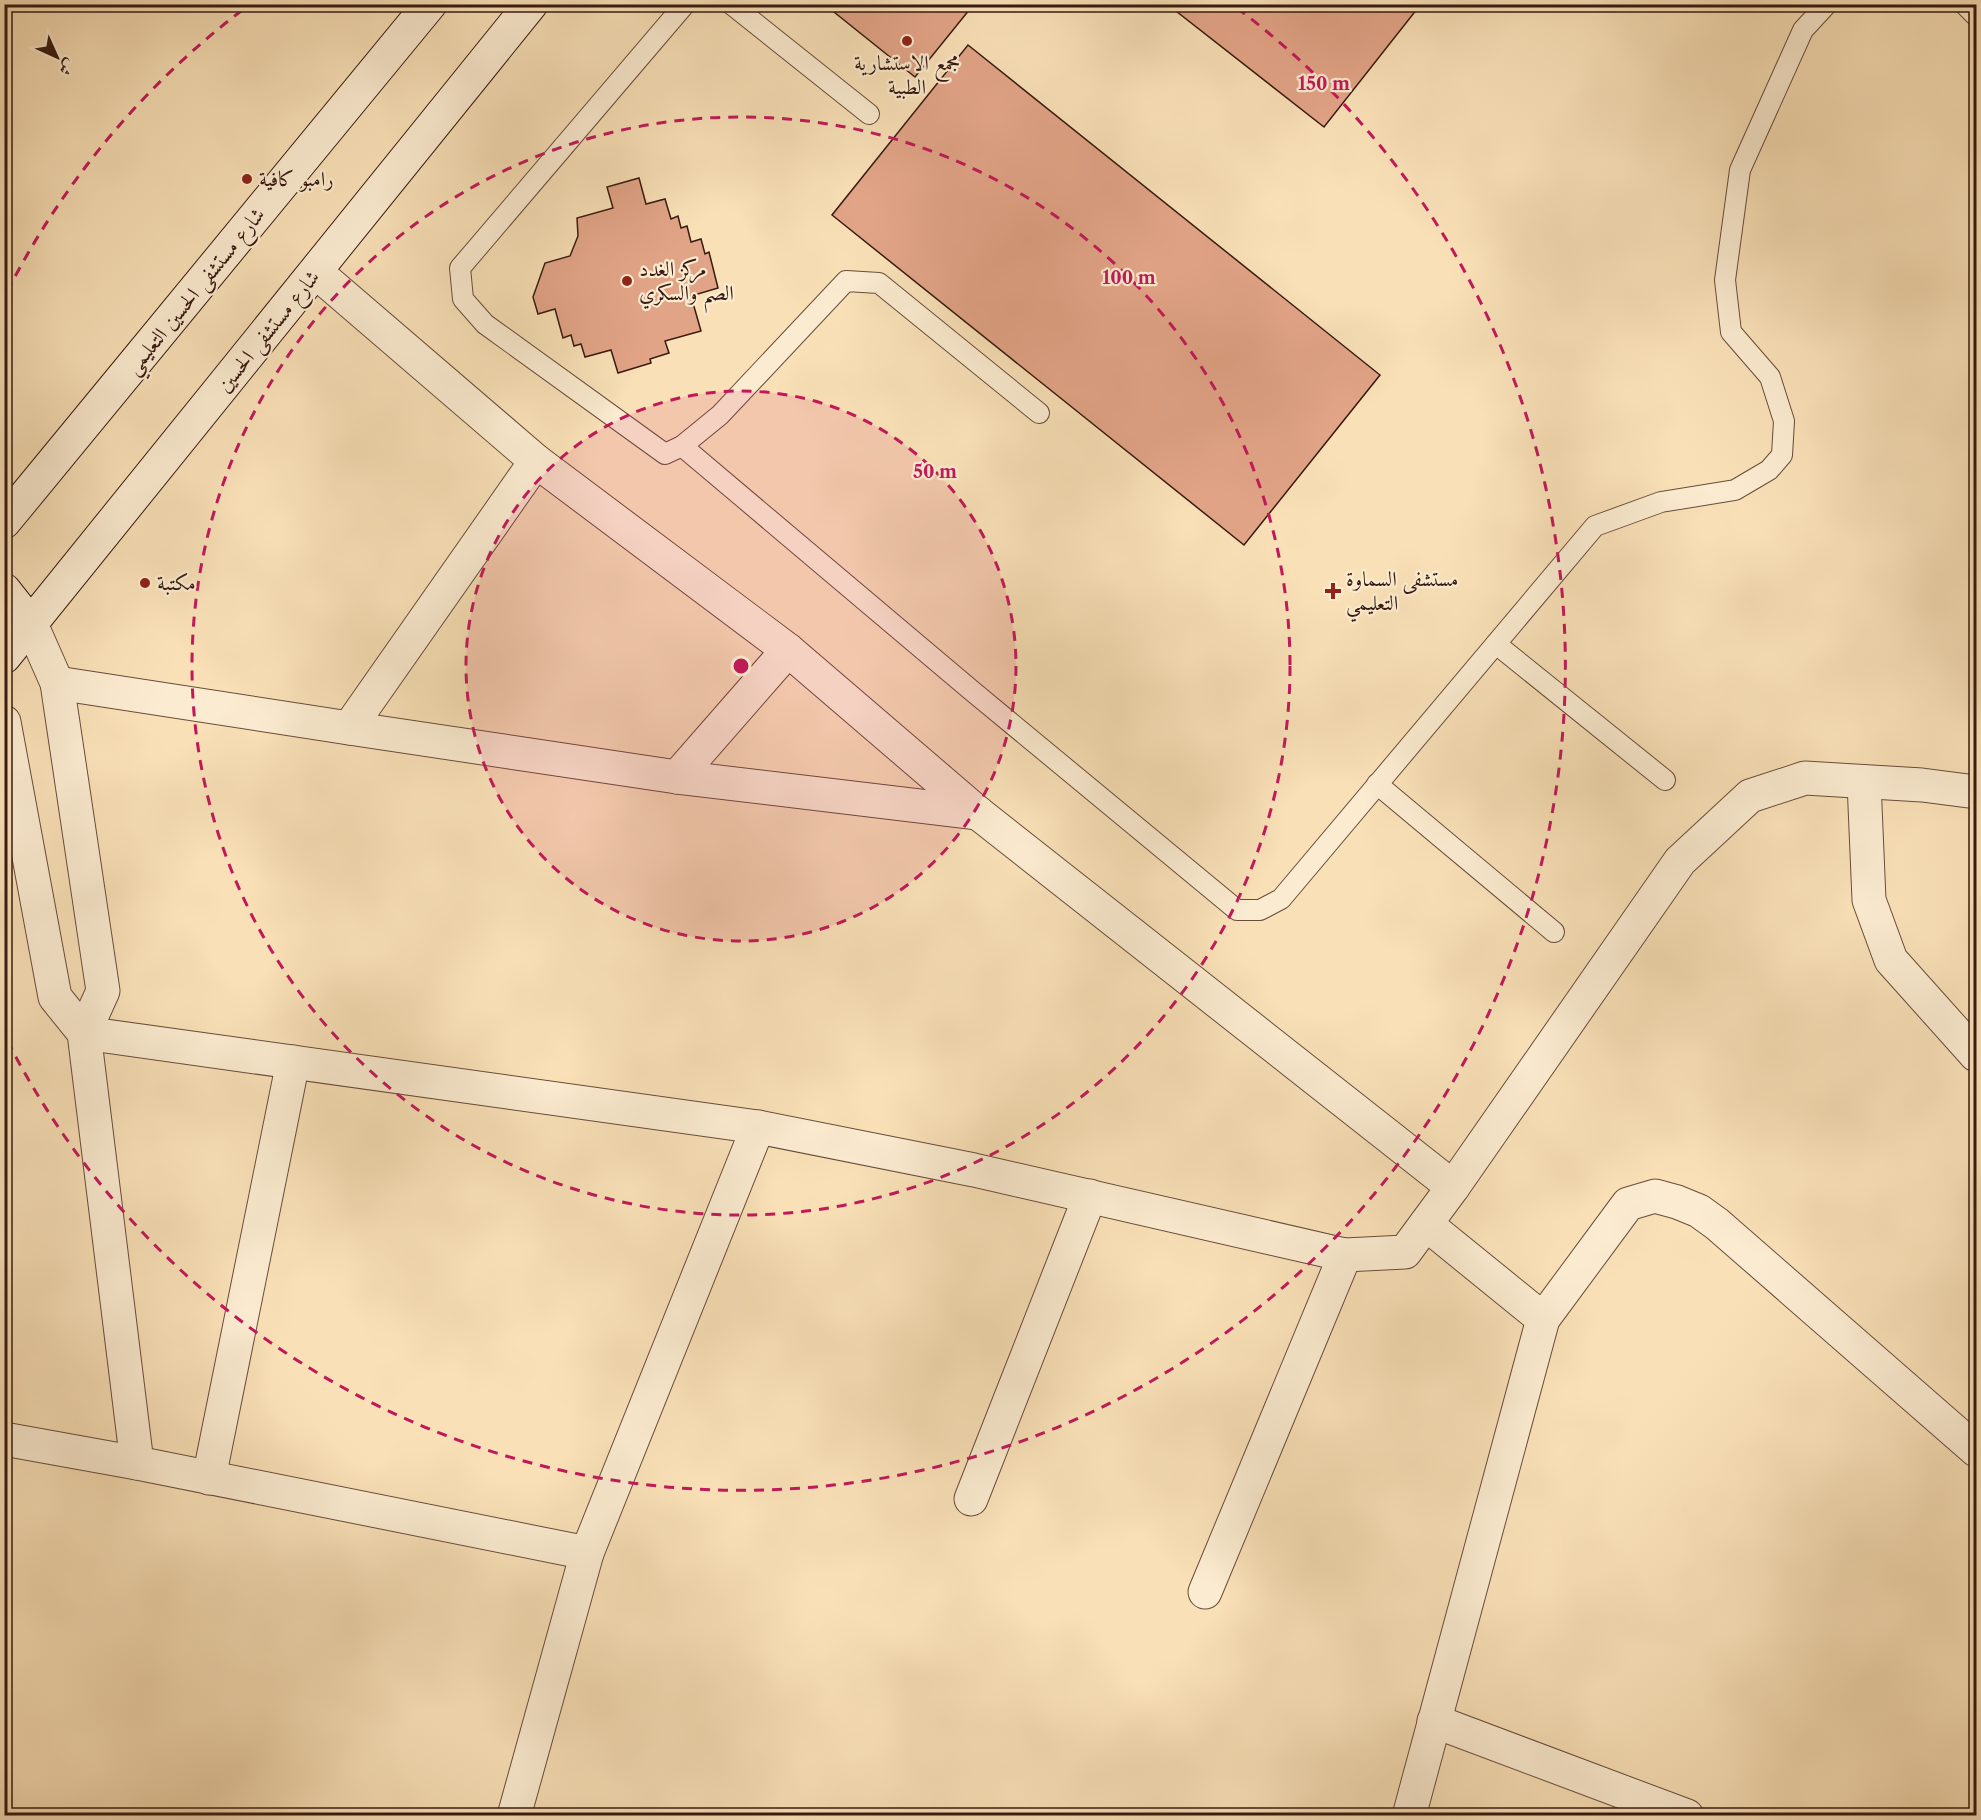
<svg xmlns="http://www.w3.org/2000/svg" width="1981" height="1820" font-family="'Libre Caslon Text',Amiri,serif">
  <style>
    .building { fill: #e2a487; stroke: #371a10; stroke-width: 1.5 }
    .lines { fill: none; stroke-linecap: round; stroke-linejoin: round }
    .lane-casing { stroke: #684c3a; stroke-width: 22 }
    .street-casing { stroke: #684c3a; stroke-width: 35 }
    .secondary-casing { stroke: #371a10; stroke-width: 35 }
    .lane { stroke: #fbebd0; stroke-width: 20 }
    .street { stroke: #fbebd0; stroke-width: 33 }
    .secondary { stroke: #fbebd0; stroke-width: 33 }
    .ring { fill: none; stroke: #c2185b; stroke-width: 3; stroke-dasharray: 10 8 }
    .poi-dot { fill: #8f2418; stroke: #fbebd0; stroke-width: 2 }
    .labels { text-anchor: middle; stroke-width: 4.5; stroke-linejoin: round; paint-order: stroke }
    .poi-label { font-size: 21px; fill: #371a10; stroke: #fbebd0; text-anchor: start }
    .street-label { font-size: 21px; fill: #371a10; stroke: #fbebd0 }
    .centre { fill: #c2185b; stroke: #fbebd0; stroke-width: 3 }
    .ring-label { font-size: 18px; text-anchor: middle; font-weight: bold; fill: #c2185b; stroke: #fbebd0; stroke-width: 4.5; stroke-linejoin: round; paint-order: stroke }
  </style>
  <rect width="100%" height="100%" fill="#f9e0b7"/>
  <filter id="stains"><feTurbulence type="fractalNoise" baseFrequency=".00333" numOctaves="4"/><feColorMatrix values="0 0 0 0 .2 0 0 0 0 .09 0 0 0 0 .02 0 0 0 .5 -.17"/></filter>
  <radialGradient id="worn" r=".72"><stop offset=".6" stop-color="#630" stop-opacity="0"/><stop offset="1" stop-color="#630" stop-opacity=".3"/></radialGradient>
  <!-- building -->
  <g class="building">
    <polygon points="824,4 974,4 915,77"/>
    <polygon points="1167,4 1421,4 1324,127"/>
    <polygon points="968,45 1380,375 1244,545 832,215"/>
    <polygon points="639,178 646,204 665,199 671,219 678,216 681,228 687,226 691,242 701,239 705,254 709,252 718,288 691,296 701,331 665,341 669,353 650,359 651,363 618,373 611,350 585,357 581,344 574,346 571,335 563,338 555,309 538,314 533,297 545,263 570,256 578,236 577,218 613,208 607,187"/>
  </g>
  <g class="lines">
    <defs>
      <g id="lane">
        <polyline points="685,4 460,268 463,299 485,324 665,454 682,446 720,415 846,281 879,283 1039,413"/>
        <polyline points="731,4 869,114"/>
        <polyline points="1964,4 1976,16"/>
        <polyline points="682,446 971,690 1237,910 1260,910 1281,899 1595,526 1661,502 1735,490 1769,470 1782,455 1784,421 1770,377 1731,332 1725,280 1740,170 1803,30 1827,4"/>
        <polyline points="1496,644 1665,780"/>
        <polyline points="1377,784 1554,932"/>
      </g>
      <g id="street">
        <polyline points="316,272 536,461 788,650 978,813 1453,1187"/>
        <polyline points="31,624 57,683 103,991 84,1033"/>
        <polyline points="57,683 349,728 677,777 978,813"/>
        <polyline points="4,722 55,997 84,1033 137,1463"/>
        <polyline points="349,728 536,461"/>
        <polyline points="677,777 788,650"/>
        <polyline points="1864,782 1869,900 1891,960 1976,1055"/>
        <polyline points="84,1033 758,1127 974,1170 1345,1255 1405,1252 1453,1187 1680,861 1750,796 1805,778 1922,785 1976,792"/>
        <polyline points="1426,1224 1543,1319"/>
        <polyline points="4,1439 137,1463 587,1553"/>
        <polyline points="209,1478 293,1062"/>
        <polyline points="971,1499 1090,1196"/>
        <polyline points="1205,1592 1345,1255"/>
        <polyline points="1434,1721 1687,1816"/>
        <polyline points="514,1816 587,1553 758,1127"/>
        <polyline points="1409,1816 1543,1319 1628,1204 1655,1196 1677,1202 1699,1211 1717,1224 1976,1450"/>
      </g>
      <g id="secondary">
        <polyline points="4,522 430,4"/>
        <polyline points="4,590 31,624"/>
        <polyline points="4,657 531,4"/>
      </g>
    </defs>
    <!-- lane casing -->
    <use href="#lane" class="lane-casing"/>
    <!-- street casing -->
    <use href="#street" class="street-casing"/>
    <!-- secondary casing -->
    <use href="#secondary" class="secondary-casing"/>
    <!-- lane -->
    <use href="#lane" class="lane"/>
    <!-- street -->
    <use href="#street" class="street"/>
    <!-- secondary -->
    <use href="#secondary" class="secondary"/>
  </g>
  <!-- distance rings -->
  <circle cx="741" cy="666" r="275" fill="#c2185b" fill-opacity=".12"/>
  <g class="ring">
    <circle cx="741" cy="666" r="275"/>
    <circle cx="741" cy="666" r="549"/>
    <path d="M7 292A824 824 0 0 1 245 8M1237 8A824 824 0 1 1 7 1040"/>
  </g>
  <!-- markers -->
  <g class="poi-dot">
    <circle cx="907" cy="41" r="6"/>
    <circle cx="247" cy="179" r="6"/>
    <circle cx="627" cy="281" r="6"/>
    <circle cx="145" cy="583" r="6"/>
    <path d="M1330 582h6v6h6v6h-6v6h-6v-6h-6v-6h6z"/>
  </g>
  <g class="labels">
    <!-- poi labels -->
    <g class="poi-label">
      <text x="907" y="70" text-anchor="middle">مجمع الاستشارية<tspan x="907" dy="24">الطبية</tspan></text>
      <text x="259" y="186">رامبو كافية</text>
      <text x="639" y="276">مركز الغدد<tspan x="639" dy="24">الصم والسكري</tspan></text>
      <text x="1346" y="586">مستشفى السماوة<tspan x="1346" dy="24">التعليمي</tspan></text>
      <text x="157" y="590">مكتبة</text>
    </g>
    <!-- street labels -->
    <g class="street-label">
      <text transform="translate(195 291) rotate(-51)" y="7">شارع مستشفى الحسين التعليمي</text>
      <text transform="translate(268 331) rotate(-51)" y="7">شارع مستشفى الحسين</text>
    </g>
  </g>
  <circle cx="741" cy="666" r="9" class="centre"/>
  <g class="ring-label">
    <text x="1324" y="90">150 m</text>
    <text x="1129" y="284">100 m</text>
    <text x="935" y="478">50 m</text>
  </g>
  <!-- margin -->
  <rect width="1981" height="1820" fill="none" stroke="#f9e0b7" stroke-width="24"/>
  <rect x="6" y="6" width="1969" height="1808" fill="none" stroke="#371a10" stroke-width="3"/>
  <rect x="12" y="12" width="1957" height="1796" fill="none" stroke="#371a10" stroke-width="1.5"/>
  <!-- north arrow -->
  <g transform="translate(57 57) rotate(135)" stroke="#fbebd0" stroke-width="4.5" paint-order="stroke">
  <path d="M0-4.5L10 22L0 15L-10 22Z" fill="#371a10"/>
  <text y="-9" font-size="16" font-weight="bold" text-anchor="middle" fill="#371a10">ش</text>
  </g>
  <rect width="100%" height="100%" filter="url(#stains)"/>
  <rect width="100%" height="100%" fill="url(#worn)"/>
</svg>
